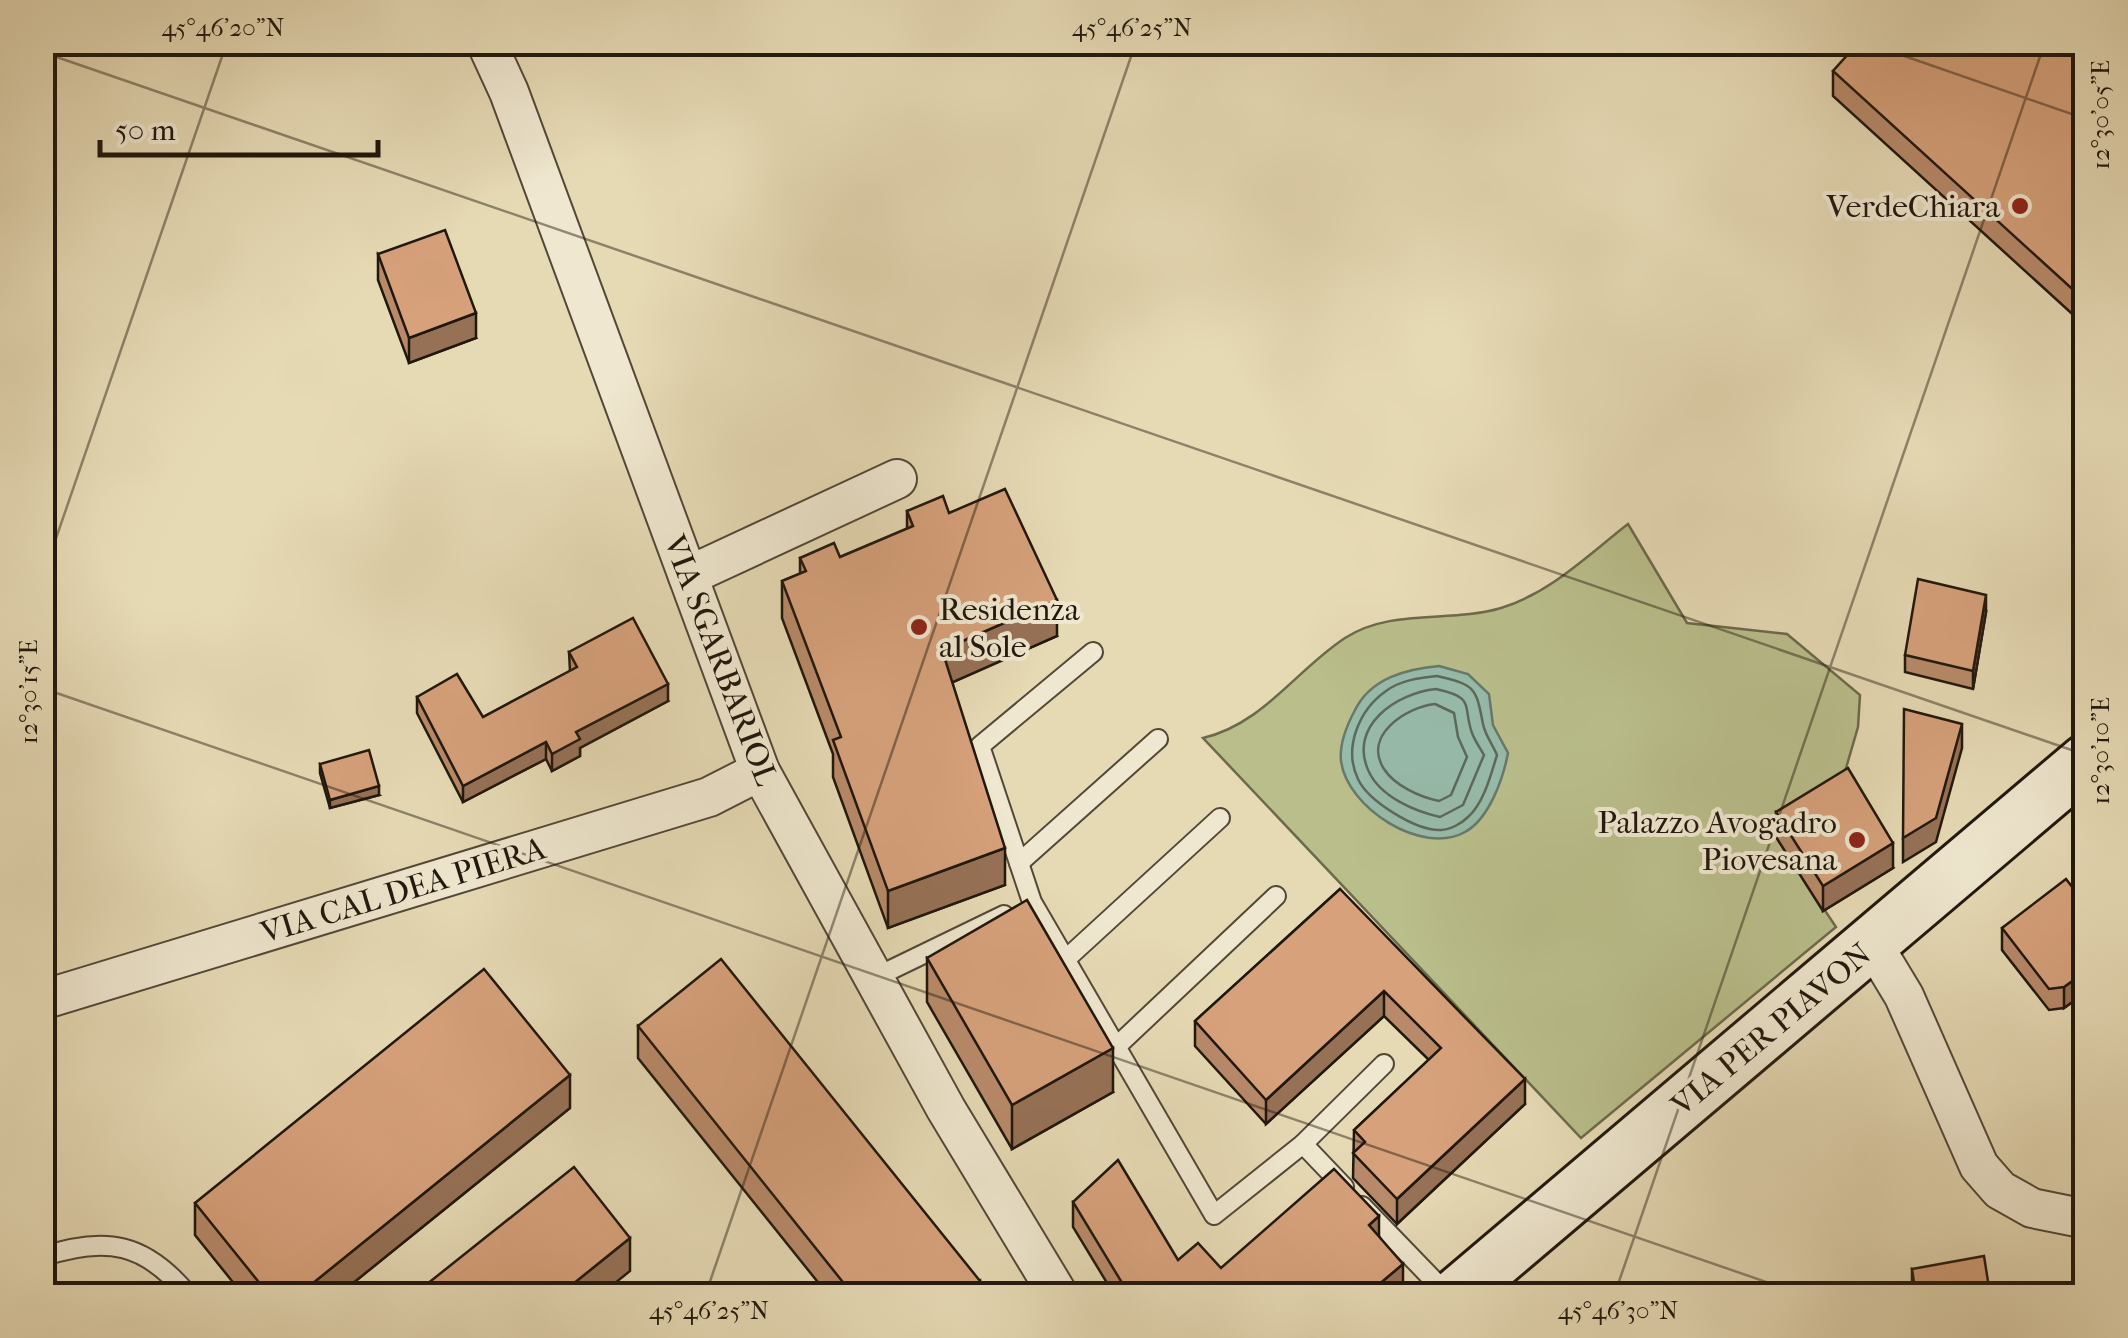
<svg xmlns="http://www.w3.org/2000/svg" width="2128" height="1338" font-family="'IM FELL French Canon',serif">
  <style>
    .green { fill: #b9be8b; stroke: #6c6a4c; stroke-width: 2.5 }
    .water { fill: #97bbaa; stroke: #67796b; stroke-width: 2.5 }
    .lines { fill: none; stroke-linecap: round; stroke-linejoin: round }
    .shore { stroke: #5c695c; stroke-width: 2.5 }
    .lane-casing { stroke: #524837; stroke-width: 22 }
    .street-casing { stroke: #524837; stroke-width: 42 }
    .secondary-casing { stroke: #20170d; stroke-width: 58 }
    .lane { stroke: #efe7cf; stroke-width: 18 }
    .street { stroke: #efe7cf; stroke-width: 38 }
    .secondary { stroke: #efe7cf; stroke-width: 52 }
    .wall { fill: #b88a6a; stroke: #20170d; stroke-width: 2.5 }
    .shaded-wall { fill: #967156; stroke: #20170d; stroke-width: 2.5 }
    .building { fill: #d6a17b; stroke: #20170d; stroke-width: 2.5 }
    .ticks { fill: none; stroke: #20170d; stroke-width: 2.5; stroke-opacity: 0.45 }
    .poi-dot { fill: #8f2418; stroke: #efe7cf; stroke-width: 4 }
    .labels { text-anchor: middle; stroke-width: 8; stroke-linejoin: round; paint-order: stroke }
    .poi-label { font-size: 32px; fill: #20170d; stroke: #efe7cf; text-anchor: end }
    .street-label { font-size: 32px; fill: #20170d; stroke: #efe7cf }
    .neatline { fill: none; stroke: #20170d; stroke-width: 4 }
    .ticks-label { font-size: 25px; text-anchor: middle; fill: #20170d }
  </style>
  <rect width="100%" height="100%" fill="#e6dab5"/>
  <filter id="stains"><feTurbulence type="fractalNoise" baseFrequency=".002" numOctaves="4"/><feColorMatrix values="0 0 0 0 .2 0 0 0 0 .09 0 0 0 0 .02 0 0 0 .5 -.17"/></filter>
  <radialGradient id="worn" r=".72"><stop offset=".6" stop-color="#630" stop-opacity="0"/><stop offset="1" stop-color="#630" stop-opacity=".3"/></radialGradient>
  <!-- green -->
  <path class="green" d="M1628 524 1687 623 1787 634 1860 695 1858 727 1844 775 1776 837 1836 927 1581 1138 1203 738C1263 724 1296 670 1345 638 1391 608 1451 623 1501 608 1550 593 1588 555 1628 524Z"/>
  <!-- water -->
  <path class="water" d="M1439 666 1468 674 1489 694 1493 725 1508 753C1503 779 1489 819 1465 832 1422 856 1347 808 1341 761 1339 743 1347 725 1355 710 1371 678 1406 669 1439 666Z"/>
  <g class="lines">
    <!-- shore -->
    <g class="shore">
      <path d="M1437 676C1476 685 1476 688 1483 724 1485 735 1493 745 1497 755 1491 774 1484 803 1468 817 1462 823 1450 830 1441 830 1416 831 1368 801 1358 779 1343 748 1359 710 1386 691 1401 680 1419 678 1437 676Z"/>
      <path d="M1436 689C1476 698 1462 704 1472 733 1475 741 1480 748 1484 755L1463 805 1440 817C1414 811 1381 797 1369 772 1347 726 1397 693 1436 689Z"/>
      <path d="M1435 704 1454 713 1458 737 1467 757 1451 795 1439 801C1420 797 1395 786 1384 769 1362 735 1407 707 1435 704Z"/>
    </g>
    <defs>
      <g id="lane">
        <polyline points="1093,652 980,746 1032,902 1214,1215 1303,1144"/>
        <polyline points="1019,863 1158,739"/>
        <polyline points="1065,960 1220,818"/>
        <polyline points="874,978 1004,915"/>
        <polyline points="1116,1047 1276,896"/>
        <polyline points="1344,1187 1303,1144 1384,1064"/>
        <polyline points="1362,1206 1448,1295"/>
        <path d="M42 1257C106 1235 146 1243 189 1296"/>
      </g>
      <g id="street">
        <polyline points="486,42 509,92 760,771 946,1109 1059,1296"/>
        <polyline points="688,576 897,479"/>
        <polyline points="1872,943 1904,996 1979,1166 2000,1190 2032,1208 2086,1219"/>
        <polyline points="42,1000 709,797 760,771"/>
      </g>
      <polyline id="secondary" points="1455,1296 2086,761"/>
    </defs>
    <!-- lane casing -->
    <use href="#lane" class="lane-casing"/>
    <!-- street casing -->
    <use href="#street" class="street-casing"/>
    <!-- secondary casing -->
    <use href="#secondary" class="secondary-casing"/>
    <!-- lane -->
    <use href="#lane" class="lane"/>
    <!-- street -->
    <use href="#street" class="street"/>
    <!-- secondary -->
    <use href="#secondary" class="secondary"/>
  </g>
  <!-- wall -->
  <g class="wall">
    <polygon points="2086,42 2086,316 2080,321 1833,96 1833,71"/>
    <polygon points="378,254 476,338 409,363 378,280"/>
    <polygon points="907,511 949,513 1057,636 952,682 1005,885 888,928 833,777 833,754 782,618 782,581 800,574 800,558 840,557 907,529"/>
    <polygon points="1986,612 1973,689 1905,672 1905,655"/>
    <polygon points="569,652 668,701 580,748 580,756 552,771 546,759 463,802 417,713 417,697 483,717 570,671"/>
    <polygon points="320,764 379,795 330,808 320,773"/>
    <polygon points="1776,812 1893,868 1823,911 1776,837"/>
    <polygon points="2086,878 2086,992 2064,1008 2049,1010 2002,950 2002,928 2073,888"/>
    <polygon points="1340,889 1525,1104 1397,1224 1353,1178 1354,1130 1429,1060 1384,1016 1266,1124 1195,1046 1195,1021"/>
    <polygon points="927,958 1113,1092 1012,1149 927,1002"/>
    <polygon points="638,1026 980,1296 829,1296 638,1058"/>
    <polygon points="570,1108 337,1296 244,1296 195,1235 195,1203"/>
    <polygon points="1073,1202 1178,1260 1221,1268 1379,1236 1403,1289 1395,1296 1115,1296 1073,1227"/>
    <polygon points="1912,1269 1990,1294 2086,1296 1912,1296"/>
  </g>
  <!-- shaded-wall -->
  <g class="shaded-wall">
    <polygon points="2086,291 2086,316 2080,321 2080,296"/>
    <polygon points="476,313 476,338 409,363 409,338"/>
    <polygon points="1986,595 1986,612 1973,689 1973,671"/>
    <polygon points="1057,600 1057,636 942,687 942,650"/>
    <polygon points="668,684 668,701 580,748 580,756 552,771 552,754 576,732"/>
    <polygon points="1962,724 1962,748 1936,842 1903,862 1903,838"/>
    <polygon points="546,742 546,759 463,802 463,786"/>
    <polygon points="379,786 379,795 330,808 330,800"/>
    <polygon points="1893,843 1893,868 1823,911 1823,886"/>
    <polygon points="1005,848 1005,885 888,928 888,891"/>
    <polygon points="2086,971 2086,992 2064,1008 2064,987"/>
    <polygon points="1384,991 1384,1016 1266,1124 1266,1100"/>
    <polygon points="1113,1048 1113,1092 1012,1149 1012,1105"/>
    <polygon points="570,1075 570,1108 337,1296 297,1296"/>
    <polygon points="1525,1079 1525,1104 1397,1224 1397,1199"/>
    <polygon points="1379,1216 1379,1241 1369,1225"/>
    <polygon points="630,1238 630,1271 599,1296 558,1296"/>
    <polygon points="1403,1264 1403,1289 1395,1296 1365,1296"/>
    <polygon points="980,1281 980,1296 962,1296"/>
  </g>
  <!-- building -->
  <g class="building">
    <polygon points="1859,42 2086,42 2086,291 2080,296 1833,71"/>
    <polygon points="445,230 476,313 409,338 378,254"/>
    <polygon points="1005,489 1057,600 942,650 1005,848 888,891 833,740 841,737 782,581 806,571 800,558 834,543 840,557 913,526 907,511 943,496 949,513"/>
    <polygon points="1918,579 1986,595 1973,671 1905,655"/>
    <polygon points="633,618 668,684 576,732 580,739 552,754 546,742 463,786 417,697 457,674 483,717 577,667 569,652"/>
    <polygon points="1904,709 1962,724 1936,818 1903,838"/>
    <polygon points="369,750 379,786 330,800 320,764"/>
    <polygon points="1848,768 1893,843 1823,886 1776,812"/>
    <polygon points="2086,878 2086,971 2064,987 2049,989 2002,928 2066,879 2073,888"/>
    <polygon points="1340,889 1525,1079 1397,1199 1353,1153 1365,1142 1354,1130 1441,1048 1384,991 1266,1100 1195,1021"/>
    <polygon points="1027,900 1113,1048 1012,1105 927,958"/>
    <polygon points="721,959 980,1281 962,1296 854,1296 638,1026"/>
    <polygon points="484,969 570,1075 297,1296 270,1296 195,1203"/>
    <polygon points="1118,1160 1178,1260 1198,1243 1221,1268 1334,1169 1379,1216 1369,1225 1403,1264 1365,1296 1130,1296 1073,1202"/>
    <polygon points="574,1167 630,1238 558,1296 412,1296"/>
    <polygon points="1984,1256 1990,1294 2086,1282 2086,1296 1916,1296 1912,1269"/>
  </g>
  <!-- ticks -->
  <path class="ticks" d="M1864 42 2086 119M42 52 2086 755M42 579 227 42M42 688 1807 1296M705 1296 1136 42M1614 1296 2045 42"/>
  <!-- markers -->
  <g class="poi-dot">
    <circle cx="2020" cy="206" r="10"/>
    <circle cx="919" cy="627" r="10"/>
    <circle cx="1857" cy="840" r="10"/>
  </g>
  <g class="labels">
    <!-- poi labels -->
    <g class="poi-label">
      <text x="2000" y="217">VerdeChiara</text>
      <text x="939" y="620" text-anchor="start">Residenza<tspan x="939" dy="37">al Sole</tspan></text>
      <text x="1837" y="833">Palazzo Avogadro<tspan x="1837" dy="37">Piovesana</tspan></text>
    </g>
    <!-- street labels -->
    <g class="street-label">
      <text transform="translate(721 660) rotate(69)" y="11">VIA SGARBARIOL</text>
      <text transform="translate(403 890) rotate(-17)" y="11">VIA CAL DEA PIERA</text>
      <text transform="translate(1771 1029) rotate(-40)" y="11">VIA PER PIAVON</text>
    </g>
  </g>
  <!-- margin -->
  <rect width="2128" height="1338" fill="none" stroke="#e6dab5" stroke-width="110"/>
  <!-- scale -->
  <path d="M100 140v15h278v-15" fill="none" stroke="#20170d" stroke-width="5"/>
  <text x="115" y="140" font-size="30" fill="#20170d" stroke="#efe7cf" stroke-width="8" paint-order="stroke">50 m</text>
  <rect x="55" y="55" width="2018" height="1228" class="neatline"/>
  <g class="ticks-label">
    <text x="223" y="36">45°46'20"N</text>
    <text x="1132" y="36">45°46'25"N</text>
    <text transform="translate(2100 115) rotate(-90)" y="9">12°30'05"E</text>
    <text transform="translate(28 692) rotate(-90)" y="9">12°30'15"E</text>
    <text transform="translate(2100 751) rotate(-90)" y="9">12°30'10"E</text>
    <text x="709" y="1319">45°46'25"N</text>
    <text x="1618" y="1319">45°46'30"N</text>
  </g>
  <rect width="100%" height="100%" filter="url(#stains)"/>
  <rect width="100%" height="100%" fill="url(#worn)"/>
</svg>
